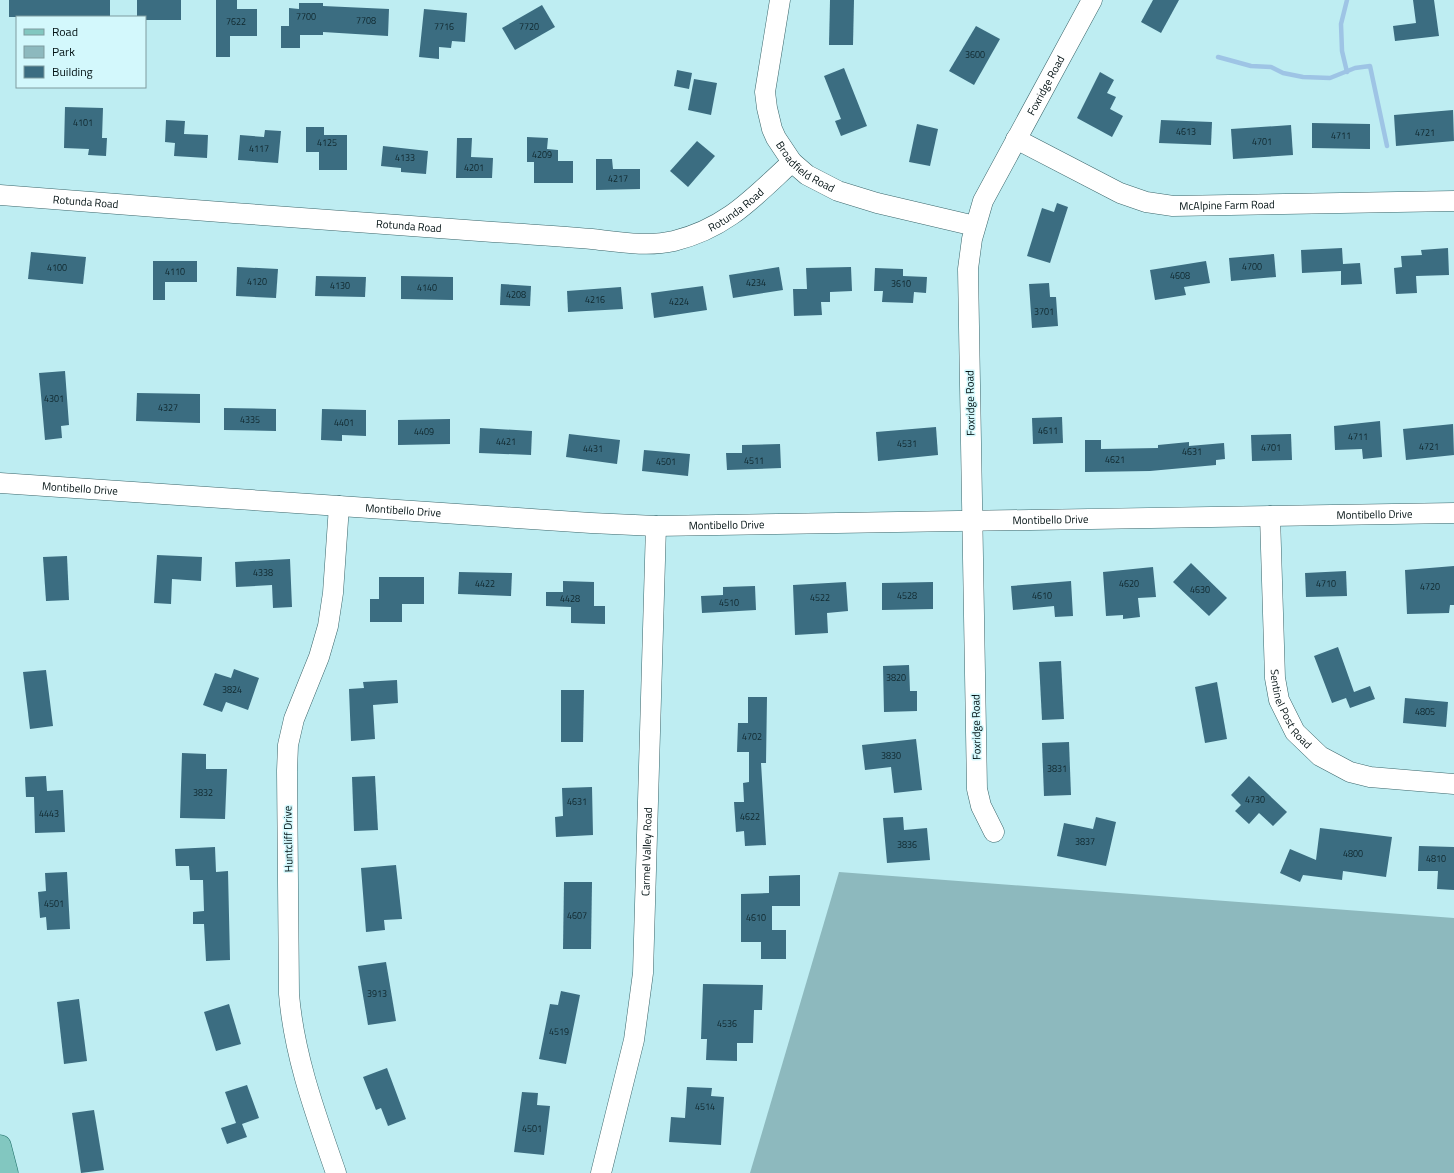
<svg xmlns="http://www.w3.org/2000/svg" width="1454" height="1173" font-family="'Titillium Web',sans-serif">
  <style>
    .green { fill: #8db9be }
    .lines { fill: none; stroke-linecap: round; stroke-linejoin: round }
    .stream { stroke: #9ec4e5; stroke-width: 4.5 }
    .building { fill: #3b6d81 }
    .minor-casing { stroke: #3b666b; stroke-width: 21 }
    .major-casing { stroke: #1f6f68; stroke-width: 23 }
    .minor { stroke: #fff; stroke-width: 20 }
    .major { stroke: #82c7c0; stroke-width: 22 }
    .labels { text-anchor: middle; stroke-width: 3; stroke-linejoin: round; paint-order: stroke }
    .number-label { font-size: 9px; fill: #10282e }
    .street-label { font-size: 11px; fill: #021113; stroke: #d3f8fc }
  </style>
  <rect width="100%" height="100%" fill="#beedf2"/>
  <!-- green -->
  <polygon class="green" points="839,872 1454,918 1454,1173 750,1173"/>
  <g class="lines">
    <!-- stream -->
    <g class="stream">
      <polyline points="1347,0 1341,24 1342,51 1347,72"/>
      <polyline points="1218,57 1251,66 1271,67 1283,73 1303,77 1330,78 1355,68 1370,66 1387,146"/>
    </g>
  </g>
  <!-- building -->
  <g class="building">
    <rect x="9" y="0" width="101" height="17"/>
    <polygon points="137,0 181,0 181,20 145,20 145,17 137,17"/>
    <polygon points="216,0 237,0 237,9 257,9 257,36 230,36 230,57 216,57"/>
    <polygon points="830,0 854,0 853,45 829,45"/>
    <polygon points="1153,0 1179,0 1161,33 1141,22"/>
    <polygon points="1413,0 1434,0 1439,36 1395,41 1393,26 1416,23"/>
    <polygon points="299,3 323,3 323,6 389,9 388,36 323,32 323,35 300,35 300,48 281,48 281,26 289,26 289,8 299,9"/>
    <polygon points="542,5 555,27 515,50 502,28"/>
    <polygon points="424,9 467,13 465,42 452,41 451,48 439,47 439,59 419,57"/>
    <polygon points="976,26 1000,39 974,85 949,71"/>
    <polygon points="844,68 867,126 841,136 835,121 841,119 824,76"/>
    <polygon points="677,70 692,73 689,89 674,86"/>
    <polygon points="1100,72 1114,80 1107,93 1116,97 1110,109 1123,116 1112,137 1077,118"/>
    <polygon points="694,79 717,83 711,115 688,110"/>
    <polygon points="65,107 103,108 102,138 107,138 106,156 88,155 89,149 64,148"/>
    <polygon points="1453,110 1454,141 1396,146 1394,115"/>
    <polygon points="166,120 185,121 184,134 208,135 207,158 174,156 175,143 165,142"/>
    <polygon points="1161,120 1212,122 1211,145 1159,143"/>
    <polygon points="1312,123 1370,124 1370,149 1312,148"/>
    <polygon points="917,124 938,129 930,166 909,162"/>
    <polygon points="1291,125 1293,155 1233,159 1231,129"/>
    <polygon points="306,127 324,127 324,135 347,135 347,170 319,170 319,152 306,152"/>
    <polygon points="265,130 281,131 278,163 238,160 240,135 264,137"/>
    <polygon points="527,137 548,138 547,149 558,150 558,161 573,161 573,183 534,183 534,162 527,162"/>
    <polygon points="457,138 472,138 471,157 493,158 492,178 456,178"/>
    <polygon points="697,141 715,156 688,187 670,171"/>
    <polygon points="383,146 428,151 426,174 401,172 401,168 381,166"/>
    <polygon points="596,159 612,159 613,169 640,169 640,189 596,190"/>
    <polygon points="1057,203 1068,207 1050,263 1027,256 1042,208 1054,212"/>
    <polygon points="1342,248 1343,264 1360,263 1362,284 1341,285 1341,271 1302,273 1301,250"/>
    <polygon points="1448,248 1449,275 1416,276 1417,293 1396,294 1394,268 1402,267 1401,256 1422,255 1421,250"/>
    <polygon points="31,252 86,257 83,284 28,279"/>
    <polygon points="1274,254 1276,277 1231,281 1229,258"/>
    <polygon points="153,261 197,261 197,282 165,282 165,300 153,300"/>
    <polygon points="1206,261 1210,283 1184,287 1186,295 1155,300 1150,270"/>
    <polygon points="237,267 278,269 276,298 236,296"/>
    <polygon points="779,267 783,290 733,298 729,275"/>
    <polygon points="851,267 852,291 830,292 830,302 821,302 822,315 794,316 793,289 807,289 806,268"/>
    <polygon points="875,268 903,269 903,276 927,277 926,293 914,292 913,303 882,302 883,291 874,291"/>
    <polygon points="316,276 366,277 365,297 315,296"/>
    <polygon points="401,276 453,277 453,300 401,299"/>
    <polygon points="1049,283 1050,297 1056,297 1058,326 1032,328 1029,284"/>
    <polygon points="501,284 531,286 530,306 500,305"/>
    <polygon points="703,286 707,310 654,318 651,293"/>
    <polygon points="621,287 623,309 568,312 567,291"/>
    <polygon points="65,371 69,425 61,426 62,438 45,440 39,373"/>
    <polygon points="137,393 200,394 200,423 136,421"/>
    <polygon points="224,408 276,409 276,431 224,430"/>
    <polygon points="322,409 366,410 366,436 342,435 342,441 321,440"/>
    <polygon points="1062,417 1063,443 1033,444 1032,418"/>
    <polygon points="450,419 450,444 398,445 398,420"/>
    <polygon points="1380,421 1382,457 1363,459 1362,449 1335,450 1334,426"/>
    <polygon points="1453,424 1454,455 1406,460 1403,429"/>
    <polygon points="936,427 938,455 878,461 876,432"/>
    <polygon points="480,428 532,431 531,455 479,453"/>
    <polygon points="569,434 620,440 617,464 566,457"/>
    <polygon points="1291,434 1292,460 1252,461 1251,435"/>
    <polygon points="1085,440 1101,440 1101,449 1158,448 1158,445 1189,442 1189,446 1224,443 1225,459 1216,460 1216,465 1150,471 1085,472"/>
    <polygon points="780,444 781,468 727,470 726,453 742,453 742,445"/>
    <polygon points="644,450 690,454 688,476 642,471"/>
    <polygon points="157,555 202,557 201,581 172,579 171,604 154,603"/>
    <polygon points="67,556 69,600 46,601 43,557"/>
    <polygon points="290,559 292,607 273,608 272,585 236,587 235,562"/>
    <polygon points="1191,563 1227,598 1209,616 1173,582"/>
    <polygon points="1454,566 1454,605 1450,605 1449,613 1407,614 1405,570"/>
    <polygon points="1153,567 1156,597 1138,598 1140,617 1123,619 1123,615 1106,616 1103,572"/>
    <polygon points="1346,571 1347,596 1306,597 1305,573"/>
    <polygon points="459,572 512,573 511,596 458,594"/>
    <polygon points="379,577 424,577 424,604 402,604 402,622 370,622 370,599 379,599"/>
    <polygon points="563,581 594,582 594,606 605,606 605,624 571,623 571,607 546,606 546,592 563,592"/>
    <polygon points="1071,581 1073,616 1055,617 1054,606 1013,610 1011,586"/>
    <polygon points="846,582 848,611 827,613 828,633 795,635 793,585"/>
    <polygon points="933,582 933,609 882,610 882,583"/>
    <polygon points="755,586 756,610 702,613 701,596 723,595 723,587"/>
    <polygon points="1338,647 1354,692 1370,686 1375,699 1350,708 1346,698 1332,703 1314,656"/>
    <polygon points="1061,661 1064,719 1042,720 1039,662"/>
    <polygon points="909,665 910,691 917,691 917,711 884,712 883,666"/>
    <polygon points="234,669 259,678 248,710 226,702 222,712 203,705 215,673 231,678"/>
    <polygon points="46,670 53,726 30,729 23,672"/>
    <polygon points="397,680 398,703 373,705 375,739 351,741 349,689 364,688 363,682"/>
    <polygon points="1217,682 1227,739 1205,743 1195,687"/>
    <polygon points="561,690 584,690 583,742 561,742"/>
    <polygon points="748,697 767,697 766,763 761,763 766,845 745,846 744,831 736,832 734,802 744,802 743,783 749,782 749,752 737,752 738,723 748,723"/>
    <polygon points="1405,698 1448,702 1446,727 1403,723"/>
    <polygon points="916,739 922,790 894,793 891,767 865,770 862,745"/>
    <polygon points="1069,742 1071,795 1044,796 1042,743"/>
    <polygon points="182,753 206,754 206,769 227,769 225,819 180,818"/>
    <polygon points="46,776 47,791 63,790 65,832 35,833 34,797 26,797 25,777"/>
    <polygon points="375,776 378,830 354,831 352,777"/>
    <polygon points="1249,776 1287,812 1273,826 1259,813 1249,824 1235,811 1241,805 1231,795"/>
    <polygon points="592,787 593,835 556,837 555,817 563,816 562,788"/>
    <polygon points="903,817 904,830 927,828 930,860 887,863 883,818"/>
    <polygon points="1096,817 1116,822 1106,866 1057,856 1064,823 1093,829"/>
    <polygon points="1320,828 1392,837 1386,877 1343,871 1342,880 1303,875 1300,882 1280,873 1290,849 1316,860"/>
    <polygon points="1419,846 1454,847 1454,890 1437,889 1438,871 1418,871"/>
    <polygon points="215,847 216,872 228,871 230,960 206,961 204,924 193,924 193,912 204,911 203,880 190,880 189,866 176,866 175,849"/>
    <polygon points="396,865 402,919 384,920 385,930 366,932 361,868"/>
    <polygon points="67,872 70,929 47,930 46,917 40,918 38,892 46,891 45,873"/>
    <polygon points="800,875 800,906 772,906 772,930 786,930 786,959 761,959 761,942 741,942 741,894 769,893 769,876"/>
    <polygon points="564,882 592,882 591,949 563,949"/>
    <polygon points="386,962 396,1021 368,1025 358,966"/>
    <polygon points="703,984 763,985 762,1010 754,1010 753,1043 737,1043 737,1061 706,1060 707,1039 701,1039"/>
    <polygon points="561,991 580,995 566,1064 539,1059 550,1004 558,1005"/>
    <polygon points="79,999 87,1061 64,1064 57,1002"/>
    <polygon points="229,1004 241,1044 216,1051 204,1012"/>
    <polygon points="387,1068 406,1119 388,1126 381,1108 376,1110 363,1077"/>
    <polygon points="247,1085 259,1118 242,1124 247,1137 227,1144 221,1128 236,1123 225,1092"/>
    <polygon points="687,1087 712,1088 711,1096 724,1097 721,1145 669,1142 671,1117 685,1118"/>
    <polygon points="522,1092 538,1093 537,1105 550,1106 544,1155 514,1152"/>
    <polygon points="94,1110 104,1170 81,1173 72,1113"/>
  </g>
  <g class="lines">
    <defs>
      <g id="minor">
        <path id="s1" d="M780 0 765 92 767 108 772 129 776 138 792 162 807 175 838 191 877 203 975 226"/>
        <path id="s2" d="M1016 139 1120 193 1146 202 1173 206 1454 201"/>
        <path id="s3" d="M0 195C164 208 329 220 493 232 526 234 559 236 592 239 619 242 648 247 674 241 727 228 754 197 792 162"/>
        <path id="s4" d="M0 483 591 523 656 526 1454 513"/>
        <path id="s5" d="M1270 516 1275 678 1279 700 1295 732 1320 756 1350 772 1370 777 1454 784"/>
        <path id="s6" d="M994 832 981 806 977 789 968 269 972 239 983 201 1092 0"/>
        <path d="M336 1173C316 1115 294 1056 289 994L287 771 288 745 294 719 319 657 328 626 333 593 339 506"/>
        <path id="s7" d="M601 1173 634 1040 643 973 656 526"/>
      </g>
      <polyline id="major" points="0,1146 7,1173"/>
    </defs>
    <!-- minor casing -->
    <use href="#minor" class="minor-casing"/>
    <!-- major casing -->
    <use href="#major" class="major-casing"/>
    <!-- minor -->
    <use href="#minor" class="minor"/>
    <!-- major -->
    <use href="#major" class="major"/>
  </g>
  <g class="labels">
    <!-- number labels -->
    <g class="number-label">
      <text x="306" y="20">7700</text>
      <text x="366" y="24">7708</text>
      <text x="236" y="25">7622</text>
      <text x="444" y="30">7716</text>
      <text x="529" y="30">7720</text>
      <text x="975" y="58">3600</text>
      <text x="83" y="126">4101</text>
      <text x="1186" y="135">4613</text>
      <text x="1425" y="136">4721</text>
      <text x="1341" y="139">4711</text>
      <text x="1262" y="145">4701</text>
      <text x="327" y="146">4125</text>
      <text x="259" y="152">4117</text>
      <text x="542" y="158">4209</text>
      <text x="405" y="161">4133</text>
      <text x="474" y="171">4201</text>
      <text x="618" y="182">4217</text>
      <text x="1252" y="270">4700</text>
      <text x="57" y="271">4100</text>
      <text x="175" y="275">4110</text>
      <text x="1180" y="279">4608</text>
      <text x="257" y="285">4120</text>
      <text x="756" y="286">4234</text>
      <text x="901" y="287">3610</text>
      <text x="340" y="289">4130</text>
      <text x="427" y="291">4140</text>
      <text x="516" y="298">4208</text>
      <text x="595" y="303">4216</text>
      <text x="679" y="305">4224</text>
      <text x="1044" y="315">3701</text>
      <text x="54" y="402">4301</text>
      <text x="168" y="411">4327</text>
      <text x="250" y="423">4335</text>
      <text x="344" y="426">4401</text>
      <text x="1048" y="434">4611</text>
      <text x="424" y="435">4409</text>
      <text x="1358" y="440">4711</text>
      <text x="506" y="445">4421</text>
      <text x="907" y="447">4531</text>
      <text x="1429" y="450">4721</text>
      <text x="1271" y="451">4701</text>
      <text x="593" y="452">4431</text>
      <text x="1192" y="455">4631</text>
      <text x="1115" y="463">4621</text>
      <text x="754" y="464">4511</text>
      <text x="666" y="465">4501</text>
      <text x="263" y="576">4338</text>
      <text x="485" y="587">4422</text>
      <text x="1129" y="587">4620</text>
      <text x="1326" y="587">4710</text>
      <text x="1430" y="590">4720</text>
      <text x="1200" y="593">4630</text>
      <text x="907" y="599">4528</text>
      <text x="1042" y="599">4610</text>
      <text x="820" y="601">4522</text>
      <text x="570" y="602">4428</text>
      <text x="729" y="606">4510</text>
      <text x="896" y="681">3820</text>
      <text x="232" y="693">3824</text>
      <text x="1425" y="715">4805</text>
      <text x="752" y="740">4702</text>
      <text x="891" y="759">3830</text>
      <text x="1057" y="772">3831</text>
      <text x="203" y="796">3832</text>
      <text x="1255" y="803">4730</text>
      <text x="577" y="805">4631</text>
      <text x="49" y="817">4443</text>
      <text x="750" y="820">4622</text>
      <text x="1085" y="845">3837</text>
      <text x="907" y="848">3836</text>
      <text x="1353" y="857">4800</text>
      <text x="1436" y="862">4810</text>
      <text x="54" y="907">4501</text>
      <text x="577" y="919">4607</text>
      <text x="756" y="921">4610</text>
      <text x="377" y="997">3913</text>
      <text x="727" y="1027">4536</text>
      <text x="559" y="1035">4519</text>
      <text x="705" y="1110">4514</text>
      <text x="532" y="1132">4501</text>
    </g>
    <!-- street labels -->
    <g class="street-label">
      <text dy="4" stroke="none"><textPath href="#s6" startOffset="768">Foxridge Road</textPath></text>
      <text dy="4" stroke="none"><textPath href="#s1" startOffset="183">Broadfield Road</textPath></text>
      <text dy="4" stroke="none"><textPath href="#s3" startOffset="86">Rotunda Road</textPath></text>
      <text dy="4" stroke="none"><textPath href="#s2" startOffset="226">McAlpine Farm Road</textPath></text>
      <text dy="4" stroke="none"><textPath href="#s3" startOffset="746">Rotunda Road</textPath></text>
      <text dy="4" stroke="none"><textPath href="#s3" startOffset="410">Rotunda Road</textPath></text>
      <text transform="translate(970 403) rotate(-91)" y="4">Foxridge Road</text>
      <text dy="4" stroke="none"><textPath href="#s4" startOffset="80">Montibello Drive</textPath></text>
      <text dy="4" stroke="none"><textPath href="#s4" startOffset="404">Montibello Drive</textPath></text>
      <text dy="4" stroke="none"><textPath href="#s4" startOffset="1376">Montibello Drive</textPath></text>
      <text dy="4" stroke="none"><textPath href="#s4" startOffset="1052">Montibello Drive</textPath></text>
      <text dy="4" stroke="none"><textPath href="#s4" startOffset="728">Montibello Drive</textPath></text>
      <text dy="4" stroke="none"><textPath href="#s5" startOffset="197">Sentinel Post Road</textPath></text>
      <text transform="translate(976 727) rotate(-91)" y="4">Foxridge Road</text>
      <text transform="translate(288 839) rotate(-91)" y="4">Huntcliff Drive</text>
      <text dy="4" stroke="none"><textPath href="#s7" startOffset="326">Carmel Valley Road</textPath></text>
    </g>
  </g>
  <!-- legend -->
  <rect x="16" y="16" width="130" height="72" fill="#d3f8fc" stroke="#7f9c9f"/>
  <rect x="24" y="29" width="20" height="6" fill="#82c7c0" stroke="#7f9c9f"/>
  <text x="52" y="36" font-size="12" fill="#021113">Road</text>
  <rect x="24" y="46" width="20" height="12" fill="#8db9be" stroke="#7f9c9f"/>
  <text x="52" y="56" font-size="12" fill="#021113">Park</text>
  <rect x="24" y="66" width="20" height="12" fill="#3b6d81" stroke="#7f9c9f"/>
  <text x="52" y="76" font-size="12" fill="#021113">Building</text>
</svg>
